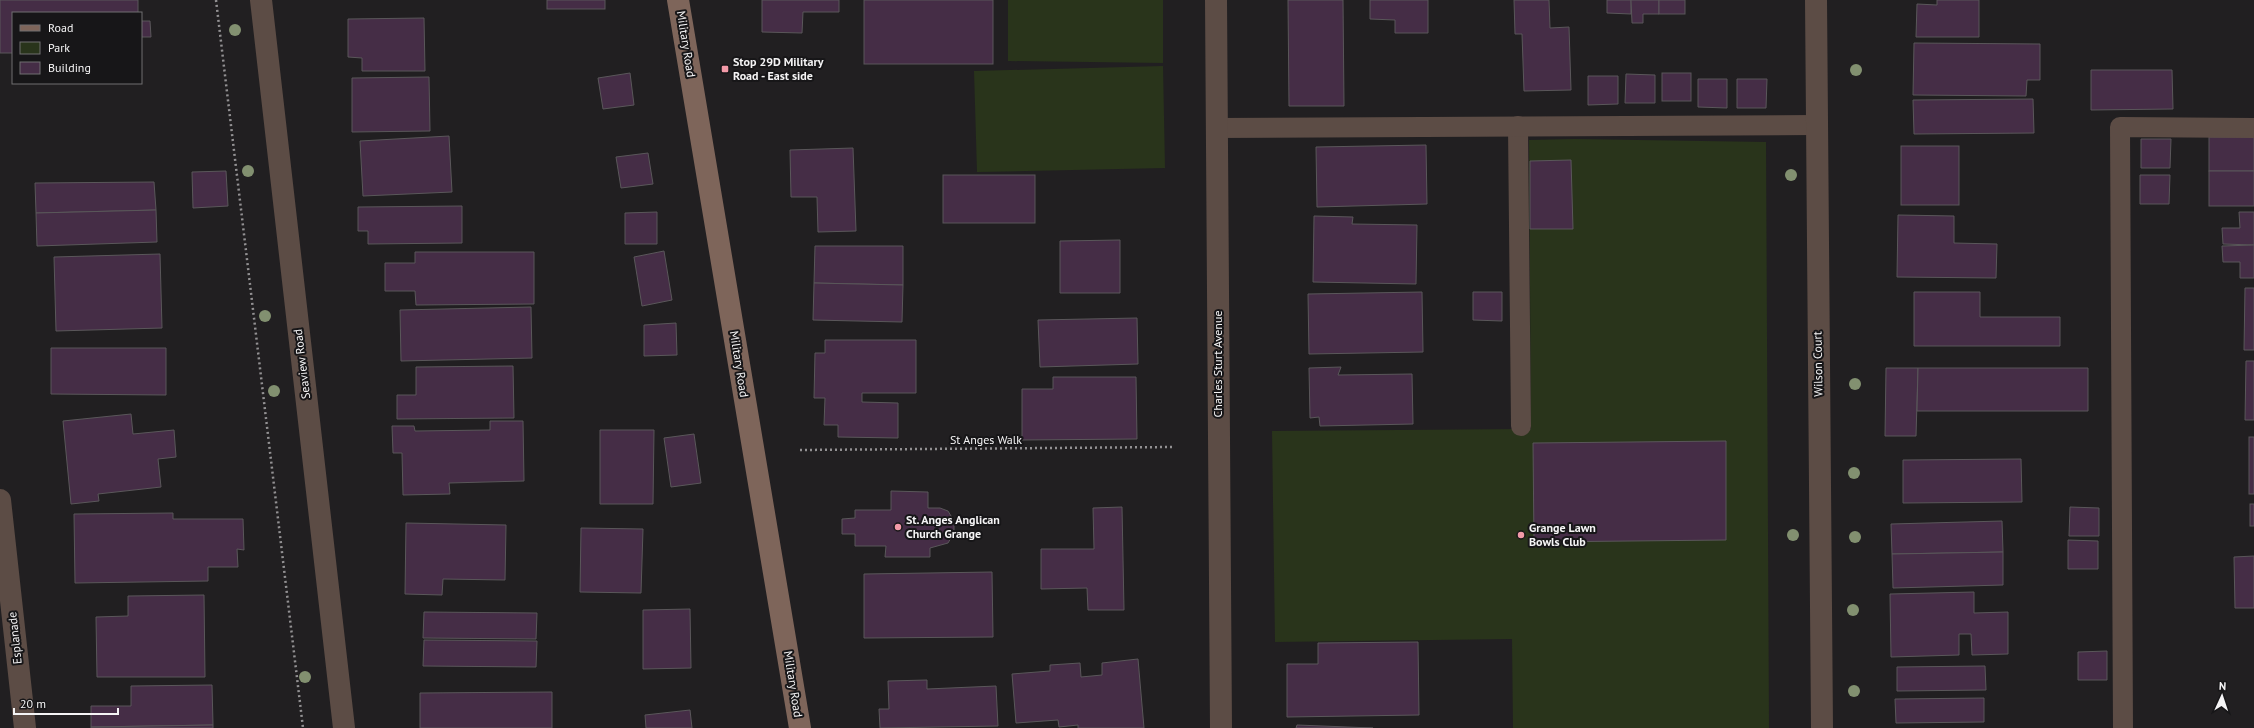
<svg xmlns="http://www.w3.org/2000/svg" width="2254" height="728" font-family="'PT Sans',sans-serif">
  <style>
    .green { fill: #29341b }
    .building { fill: #452d46; stroke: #5a575a }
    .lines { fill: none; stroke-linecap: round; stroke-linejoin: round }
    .path { stroke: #939193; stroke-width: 2.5; stroke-dasharray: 2 3; stroke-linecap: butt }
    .lane { stroke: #5c4c45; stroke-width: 20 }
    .street { stroke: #5c4c45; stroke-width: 22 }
    .secondary { stroke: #7e655a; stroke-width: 22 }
    .tree { fill: #829070 }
    .poi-dot { fill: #f39aa8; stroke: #171618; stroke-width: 1.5 }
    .labels { text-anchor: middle; stroke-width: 4; stroke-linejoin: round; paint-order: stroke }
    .street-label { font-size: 12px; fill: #f5f4f5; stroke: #171618 }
    .poi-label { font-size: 12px; font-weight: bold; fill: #f5f4f5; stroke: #171618; text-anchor: start }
  </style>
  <rect width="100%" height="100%" fill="#211f21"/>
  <!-- green -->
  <g class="green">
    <polygon points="1008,0 1163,0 1163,63 1008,61"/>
    <polygon points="1163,66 1165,168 977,172 974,71"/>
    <polygon points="1575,139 1766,142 1769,728 1513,728 1512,639 1275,642 1272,431 1531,429 1529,140"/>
  </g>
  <!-- building -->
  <g class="building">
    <polygon points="0,0 138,0 138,13 13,13 13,53 0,53"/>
    <rect x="547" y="0" width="58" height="9"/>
    <polygon points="762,0 839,0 839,12 803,12 802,33 762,32"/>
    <rect x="864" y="0" width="129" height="64"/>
    <polygon points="1288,0 1343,0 1344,106 1289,106"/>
    <polygon points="1370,0 1428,0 1428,33 1395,33 1395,20 1370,19"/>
    <polygon points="1514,0 1549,0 1550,28 1569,27 1571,90 1524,91 1522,34 1515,34"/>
    <polygon points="1607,0 1631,0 1631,14 1607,13"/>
    <polygon points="1631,0 1659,0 1659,14 1643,14 1643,23 1632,23"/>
    <rect x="1659" y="0" width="26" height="14"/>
    <polygon points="1937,0 1979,0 1979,37 1916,37 1917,4 1937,5"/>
    <polygon points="424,18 425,71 362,71 362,58 348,57 348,19"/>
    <polygon points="141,21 150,21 151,37 141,37"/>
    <polygon points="1914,43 2040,44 2040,80 2027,80 2026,96 1913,95"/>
    <polygon points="2091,70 2172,70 2173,109 2091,110"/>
    <polygon points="630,73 634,105 603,109 598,78"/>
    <rect x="1662" y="73" width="29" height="28"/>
    <polygon points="1626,74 1655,75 1655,103 1625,103"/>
    <polygon points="1588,76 1618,76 1618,104 1588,105"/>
    <polygon points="429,77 430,131 352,132 352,78"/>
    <polygon points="1698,79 1727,79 1727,108 1698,107"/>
    <polygon points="1737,79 1767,79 1766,108 1737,108"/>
    <polygon points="2033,99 2034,133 1914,134 1913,100"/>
    <polygon points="449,136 452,192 363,196 360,141"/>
    <rect x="2209" y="137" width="45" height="34"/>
    <polygon points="2141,139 2171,139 2170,168 2141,168"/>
    <polygon points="1426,145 1427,204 1317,207 1316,147"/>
    <rect x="1901" y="146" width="58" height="59"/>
    <polygon points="853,148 856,231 818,232 817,197 791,197 790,150"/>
    <polygon points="648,153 653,184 621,188 616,157"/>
    <polygon points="1571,160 1573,229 1530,229 1530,161"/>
    <polygon points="226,171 228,206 193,208 192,172"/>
    <rect x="2209" y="171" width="45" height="35"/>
    <rect x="943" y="175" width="92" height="48"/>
    <polygon points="2140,175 2170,175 2169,204 2140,204"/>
    <polygon points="154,182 156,210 36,213 35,183"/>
    <polygon points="462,206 462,243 368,244 368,231 358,231 358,207"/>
    <polygon points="156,210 157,242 37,246 36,213"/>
    <polygon points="657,212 657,244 625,244 625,213"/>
    <polygon points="2239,212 2254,212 2254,245 2223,244 2222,228 2240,228"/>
    <polygon points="1898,215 1954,216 1954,243 1997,244 1996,278 1897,277"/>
    <polygon points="1314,216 1353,217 1352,224 1417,225 1416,284 1313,282"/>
    <polygon points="1120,240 1120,293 1060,293 1060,241"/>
    <polygon points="2254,245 2254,278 2240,278 2240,262 2223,262 2222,246"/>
    <polygon points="815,246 903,246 903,285 814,283"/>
    <polygon points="664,251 672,300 642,306 634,257"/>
    <polygon points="415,252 534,252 534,304 416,305 415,291 385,291 385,263 415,263"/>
    <polygon points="160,254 162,328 56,331 54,257"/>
    <polygon points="814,283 903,285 902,322 813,320"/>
    <polygon points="2245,288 2254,288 2254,350 2244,350"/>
    <polygon points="1422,292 1423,352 1309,354 1308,294"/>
    <polygon points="1473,292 1502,292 1502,321 1473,320"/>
    <polygon points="1914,292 1980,292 1980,317 2060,317 2060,346 1914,346"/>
    <polygon points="531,307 532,358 401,361 400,310"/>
    <polygon points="1137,318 1138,364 1040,367 1038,320"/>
    <polygon points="676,323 677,355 644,356 644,325"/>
    <polygon points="825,340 916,340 916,393 862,393 862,402 898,403 898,438 838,437 838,425 824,425 825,398 814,398 815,353 825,353"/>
    <polygon points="51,348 166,348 166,395 51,394"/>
    <polygon points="2246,361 2254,361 2254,420 2245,420"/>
    <polygon points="513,366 514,418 397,419 397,395 416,395 416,367"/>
    <polygon points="1341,367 1338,375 1412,374 1413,424 1320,426 1319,417 1310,418 1309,368"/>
    <polygon points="1886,368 1918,368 1916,436 1885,436"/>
    <polygon points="1918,368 2088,368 2088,411 1917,411"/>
    <polygon points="1053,377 1136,377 1137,439 1022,440 1022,389 1053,389"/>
    <polygon points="131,414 133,434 174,430 176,457 158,459 161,487 98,494 99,501 71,504 63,421"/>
    <polygon points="490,421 523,421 524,481 449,483 450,494 403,495 402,453 393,453 392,426 414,426 415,431 490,430"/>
    <polygon points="600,430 654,430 653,504 600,504"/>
    <polygon points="694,434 701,483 671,487 664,438"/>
    <rect x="2249" y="437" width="5" height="57"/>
    <polygon points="1726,441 1726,540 1534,542 1533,443"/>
    <polygon points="2021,459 2022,502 1903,503 1903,460"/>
    <polygon points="891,491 928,492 928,508 940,508 948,511 954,521 954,533 948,543 930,548 930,557 885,557 886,546 855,546 855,534 842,534 842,519 855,518 855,510 891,510"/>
    <rect x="2250" y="504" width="4" height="22"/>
    <polygon points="1122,507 1124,610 1088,610 1087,588 1041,589 1041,549 1094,549 1093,508"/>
    <polygon points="2070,507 2099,508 2099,536 2069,536"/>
    <polygon points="173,513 173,519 243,519 244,550 237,549 238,567 208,567 208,581 75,583 74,514"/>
    <polygon points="2002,521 2003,552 1892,554 1891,524"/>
    <polygon points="406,523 506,525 505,580 443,579 442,595 405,594"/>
    <polygon points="581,528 643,529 641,593 580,592"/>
    <polygon points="2068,540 2098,541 2098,569 2068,569"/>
    <polygon points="2003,552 2003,585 1893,588 1892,554"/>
    <polygon points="2254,556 2254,608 2235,608 2234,557"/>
    <polygon points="992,572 993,637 864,638 864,574"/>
    <polygon points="1974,592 1974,613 2008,612 2008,654 1972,655 1971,634 1959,634 1959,655 1891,657 1890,594"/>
    <polygon points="204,595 205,677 97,677 96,617 128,616 128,596"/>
    <polygon points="690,609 691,668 643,669 643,610"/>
    <polygon points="424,612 537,613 536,639 423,638"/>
    <polygon points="424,640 537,641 536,667 423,666"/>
    <polygon points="1418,642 1419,715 1287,717 1287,664 1318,664 1318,643"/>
    <polygon points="2107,651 2107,680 2078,680 2078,652"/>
    <polygon points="1138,659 1144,728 1078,728 1078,725 1059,727 1058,720 1016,723 1012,674 1050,671 1050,665 1080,663 1081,677 1102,675 1102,663"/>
    <polygon points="1985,666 1986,690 1897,691 1897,667"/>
    <polygon points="927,680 927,689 996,686 998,726 880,728 879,709 889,709 888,681"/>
    <polygon points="212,685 213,725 91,727 91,706 131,706 131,686"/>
    <polygon points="552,692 552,728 420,728 420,693"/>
    <polygon points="1984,698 1984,722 1896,723 1895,699"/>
    <polygon points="690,710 692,728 646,728 645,715"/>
    <polygon points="213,725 213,728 91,728 91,727"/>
    <polygon points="1297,725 1373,728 1296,728"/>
  </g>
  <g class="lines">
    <!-- path -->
    <g class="path">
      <polyline points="216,0 303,728"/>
      <polyline points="800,450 1173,447"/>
    </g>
    <!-- lane -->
    <g class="lane">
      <polyline points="1518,126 1521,426"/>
      <polyline points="1216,128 1815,125"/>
      <polyline points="2123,728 2120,127 2254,128"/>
    </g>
    <!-- street -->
    <g class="street">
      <polyline points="261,0 344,728"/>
      <polyline points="1216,0 1221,728"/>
      <polyline points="1816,0 1822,728"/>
      <polyline points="0,500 25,728"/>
    </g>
    <!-- secondary -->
    <polyline class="secondary" points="678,0 800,728"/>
  </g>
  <!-- trees -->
  <g class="tree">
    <circle cx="235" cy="30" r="6"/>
    <circle cx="1856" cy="70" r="6"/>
    <circle cx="248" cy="171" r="6"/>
    <circle cx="1791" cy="175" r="6"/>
    <circle cx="265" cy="316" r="6"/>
    <circle cx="1855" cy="384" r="6"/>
    <circle cx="274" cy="391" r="6"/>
    <circle cx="1854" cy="473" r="6"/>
    <circle cx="1793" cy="535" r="6"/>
    <circle cx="1855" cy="537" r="6"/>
    <circle cx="1853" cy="610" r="6"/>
    <circle cx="305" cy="677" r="6"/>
    <circle cx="1854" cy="691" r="6"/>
  </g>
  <!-- markers -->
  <g class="poi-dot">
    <rect x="721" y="65" width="8" height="8" rx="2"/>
    <circle cx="898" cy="527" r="4"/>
    <circle cx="1521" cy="535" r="4"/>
  </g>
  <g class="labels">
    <!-- street labels -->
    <g class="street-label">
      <text transform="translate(686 44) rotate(81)" y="4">Military Road</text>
      <text transform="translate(302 364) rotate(-97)" y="4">Seaview Road</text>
      <text transform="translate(739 364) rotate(81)" y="4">Military Road</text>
      <text transform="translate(1218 364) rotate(-90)" y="4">Charles Sturt Avenue</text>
      <text transform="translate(1818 364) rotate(-91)" y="4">Wilson Court</text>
      <text x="986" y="444">St Anges Walk</text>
      <text transform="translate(15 638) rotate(-96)" y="4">Esplanade</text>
      <text transform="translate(793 684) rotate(81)" y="4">Military Road</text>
    </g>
    <!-- poi labels -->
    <g class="poi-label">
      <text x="733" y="66">Stop 29D Military<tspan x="733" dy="14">Road - East side</tspan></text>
      <text x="906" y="524">St. Anges Anglican<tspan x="906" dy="14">Church Grange</tspan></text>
      <text x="1529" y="532">Grange Lawn<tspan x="1529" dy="14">Bowls Club</tspan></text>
    </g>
  </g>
  <!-- legend -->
  <rect x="12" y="12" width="130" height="72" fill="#171618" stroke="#706f70"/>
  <rect x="20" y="25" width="20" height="6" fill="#7e655a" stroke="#706f70"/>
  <text x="48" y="32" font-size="12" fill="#f5f4f5">Road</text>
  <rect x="20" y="42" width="20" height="12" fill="#29341b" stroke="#706f70"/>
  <text x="48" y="52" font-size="12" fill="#f5f4f5">Park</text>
  <rect x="20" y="62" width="20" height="12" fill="#452d46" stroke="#706f70"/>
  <text x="48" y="72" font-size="12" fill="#f5f4f5">Building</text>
  <!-- north arrow -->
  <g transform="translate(2222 696) rotate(3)" stroke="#171618" stroke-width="3" paint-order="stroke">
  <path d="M0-3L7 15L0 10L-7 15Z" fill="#f5f4f5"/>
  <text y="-6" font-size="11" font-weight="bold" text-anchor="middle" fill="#f5f4f5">N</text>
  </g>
  <!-- scale -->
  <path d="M14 708v6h104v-6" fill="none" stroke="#f5f4f5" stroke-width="2"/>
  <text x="20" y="708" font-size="12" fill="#f5f4f5" stroke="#171618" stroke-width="3" paint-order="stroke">20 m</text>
</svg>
